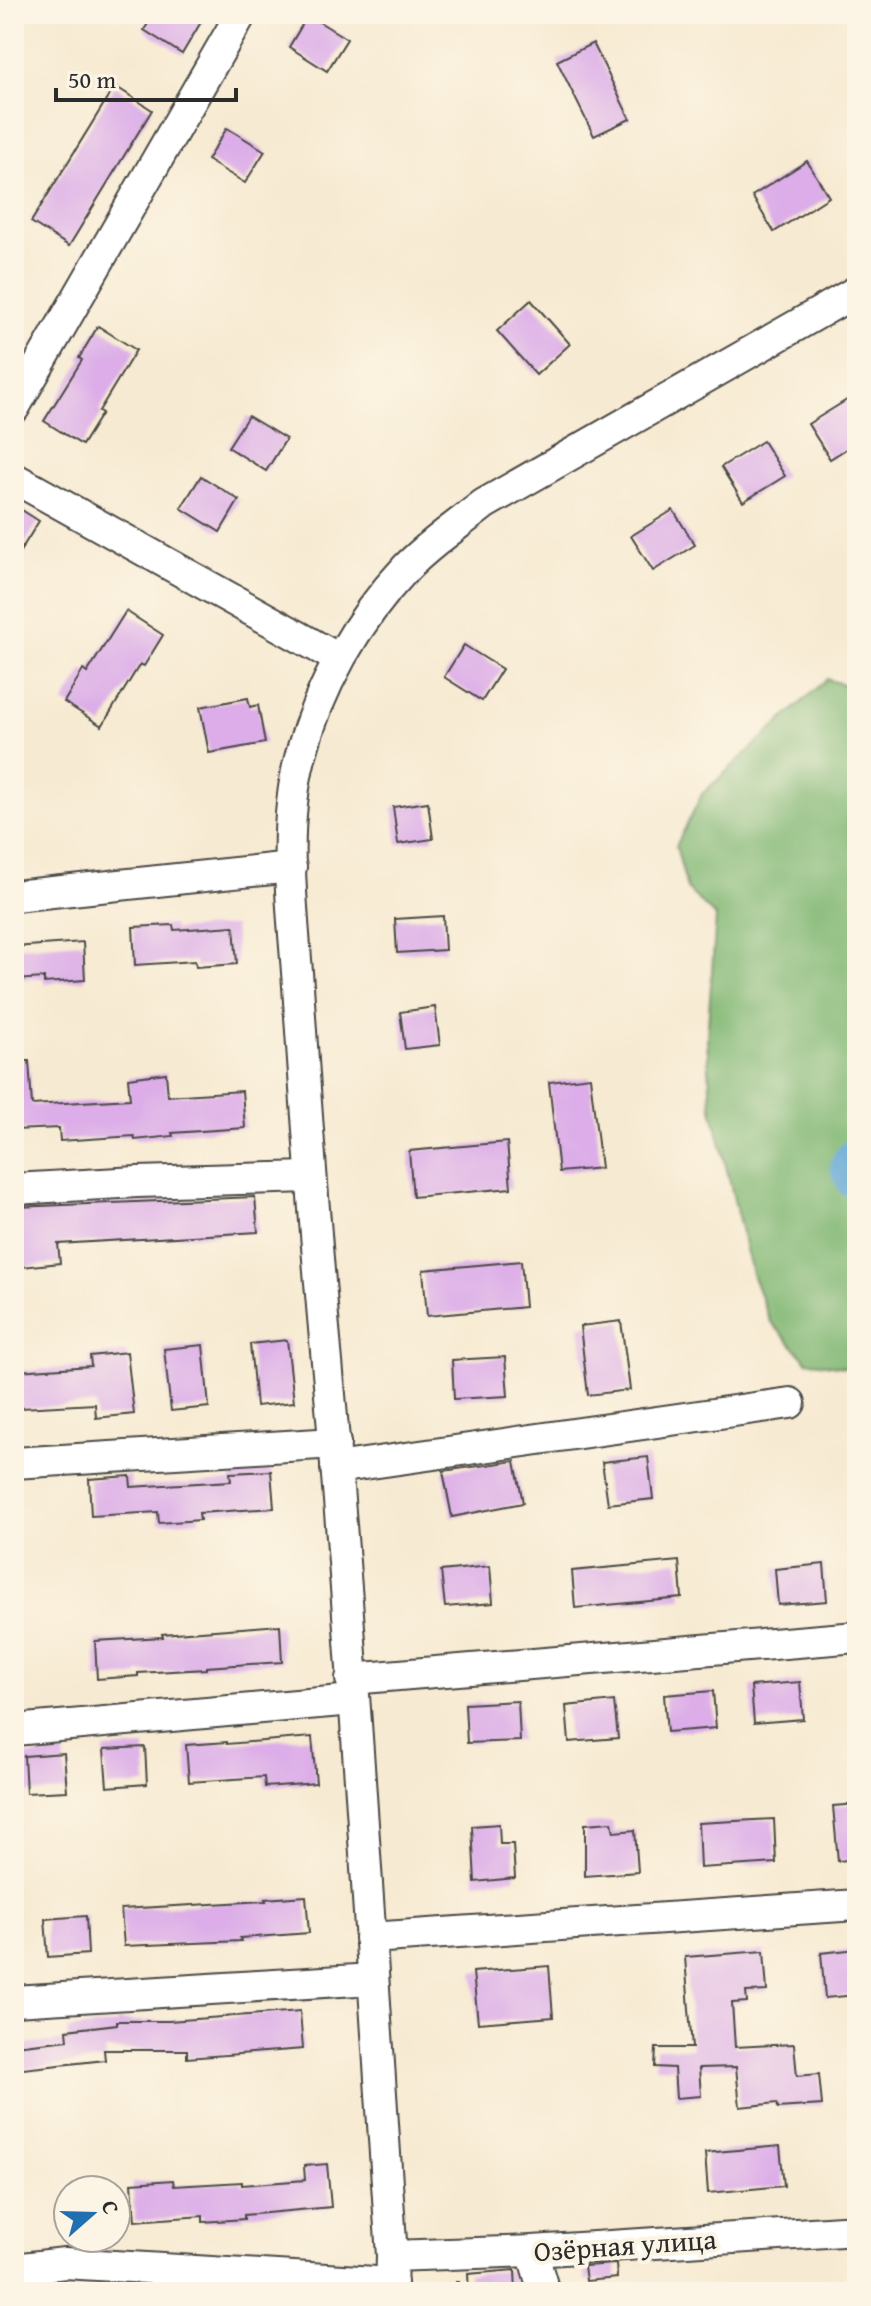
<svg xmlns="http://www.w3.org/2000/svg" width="871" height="2306" font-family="'Gentium Book Plus',serif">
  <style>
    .forest { fill: #82b874; stroke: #567250; stroke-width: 2 }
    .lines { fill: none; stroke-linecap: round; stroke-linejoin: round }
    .river { stroke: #5fa6d5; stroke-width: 44 }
    .building { fill: #dcade8 }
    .minor-casing { stroke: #4a4844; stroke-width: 34 }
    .path { stroke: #4a4844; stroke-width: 4; stroke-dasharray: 6 6; stroke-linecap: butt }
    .minor { stroke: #fff; stroke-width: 30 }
    .labels { text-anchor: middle; stroke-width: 8; stroke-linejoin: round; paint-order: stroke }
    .street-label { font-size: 28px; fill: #2b2b2b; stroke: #fcf5e5 }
  </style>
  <rect width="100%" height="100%" fill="#fcf5e5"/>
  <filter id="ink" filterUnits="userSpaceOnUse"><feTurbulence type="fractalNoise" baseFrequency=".0125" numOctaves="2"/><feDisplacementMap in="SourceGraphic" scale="16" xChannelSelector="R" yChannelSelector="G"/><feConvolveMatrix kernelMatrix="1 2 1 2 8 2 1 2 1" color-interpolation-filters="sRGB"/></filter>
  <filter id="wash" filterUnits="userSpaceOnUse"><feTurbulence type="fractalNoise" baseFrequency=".006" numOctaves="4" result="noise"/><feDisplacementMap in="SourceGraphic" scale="32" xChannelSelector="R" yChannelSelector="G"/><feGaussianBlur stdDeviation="1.8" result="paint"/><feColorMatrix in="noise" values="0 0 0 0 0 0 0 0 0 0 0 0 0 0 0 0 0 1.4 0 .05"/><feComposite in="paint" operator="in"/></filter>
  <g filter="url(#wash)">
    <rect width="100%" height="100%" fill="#f7ead2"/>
    <!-- forest -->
    <polygon class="forest" points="827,679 857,689 857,1367 850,1368 807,1361 770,1321 752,1274 711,1104 707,1038 716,917 687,889 676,846 702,794"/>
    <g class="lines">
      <!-- river -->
      <polyline class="river" points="857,1160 852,1166 857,1178"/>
    </g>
    <g id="blocks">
      <!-- building -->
      <g class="building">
        <polygon points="154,14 188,14 201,22 182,54 144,30"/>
        <polygon points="308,15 347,39 327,71 289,47"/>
        <polygon points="593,43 630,119 594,136 557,61"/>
        <polygon points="115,86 152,110 69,246 31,222"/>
        <polygon points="227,128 265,151 245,183 207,160"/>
        <polygon points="807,161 829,197 774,232 752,196"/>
        <polygon points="531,300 570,344 536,375 497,331"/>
        <polygon points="98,326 136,350 99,411 102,413 82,445 44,421 82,360 79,358"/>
        <polygon points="850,398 857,408 857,442 830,459 808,424"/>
        <polygon points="248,416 286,439 266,471 228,447"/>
        <polygon points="763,441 785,476 743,502 721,467"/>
        <polygon points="201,476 239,500 220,532 181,508"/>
        <polygon points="14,505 39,521 14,561"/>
        <polygon points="673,510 695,545 653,571 631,536"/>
        <polygon points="126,611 163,635 144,666 140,664 102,726 64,702 83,670 87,673"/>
        <polygon points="464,645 502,669 482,701 444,677"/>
        <polygon points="248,698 250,707 258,705 265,743 209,753 200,707"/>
        <polygon points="428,802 433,839 398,844 393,807"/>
        <polygon points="443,916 445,950 397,953 395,919"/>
        <polygon points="173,925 174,930 234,926 237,964 196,967 195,961 135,965 133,927"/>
        <polygon points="83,942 85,980 44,983 44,978 14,980 14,947"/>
        <polygon points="435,1007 440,1045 405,1049 400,1012"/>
        <polygon points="14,1061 29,1061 32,1105 130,1099 128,1078 166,1073 168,1096 242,1091 245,1128 172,1133 173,1136 135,1140 134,1136 60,1141 59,1128 14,1130"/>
        <polygon points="590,1077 601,1168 559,1172 549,1082"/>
        <polygon points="507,1142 511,1188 413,1197 409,1151"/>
        <polygon points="255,1197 258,1232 58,1244 60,1263 22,1267 16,1207"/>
        <polygon points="521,1261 525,1307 427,1316 423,1270"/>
        <polygon points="621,1321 630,1390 588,1395 580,1326"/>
        <polygon points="287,1340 294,1402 256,1406 250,1344"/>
        <polygon points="203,1345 209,1407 171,1411 164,1349"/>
        <polygon points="127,1352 134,1414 96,1418 95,1404 21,1408 18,1371 91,1366 90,1356"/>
        <polygon points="505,1357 508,1396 454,1399 452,1360"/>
        <polygon points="648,1457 653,1499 608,1504 602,1462"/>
        <polygon points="515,1461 523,1503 452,1517 443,1471"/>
        <polygon points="271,1471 274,1508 199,1513 200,1520 159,1523 158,1512 91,1516 89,1479 130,1476 131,1487 231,1481 230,1473"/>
        <polygon points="679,1561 682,1598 575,1608 572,1571"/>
        <polygon points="824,1564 827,1601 778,1605 775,1569"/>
        <polygon points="490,1566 493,1603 445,1607 441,1571"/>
        <polygon points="280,1625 282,1662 206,1667 206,1669 138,1673 138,1676 97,1679 95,1641 163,1637 162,1634"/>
        <polygon points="800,1682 803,1719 754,1723 751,1686"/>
        <polygon points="713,1691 716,1728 667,1732 664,1695"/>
        <polygon points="518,1701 520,1741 467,1743 465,1704"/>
        <polygon points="614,1701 618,1738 569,1742 566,1706"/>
        <polygon points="312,1737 316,1783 265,1787 264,1777 189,1782 186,1745 227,1742 227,1744"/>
        <polygon points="145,1747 147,1784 107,1787 104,1749"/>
        <polygon points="64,1753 67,1791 26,1793 24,1756"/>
        <polygon points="857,1804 857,1859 838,1861 833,1806"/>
        <polygon points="774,1819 776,1863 700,1868 698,1823"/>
        <polygon points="612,1822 614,1832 635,1830 638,1872 585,1876 585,1824"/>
        <polygon points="499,1824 500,1844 513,1844 515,1878 475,1882 472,1826"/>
        <polygon points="306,1896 309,1933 240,1938 241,1941 124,1946 121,1909 266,1901 265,1899"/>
        <polygon points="86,1916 88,1954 48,1957 45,1919"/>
        <polygon points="857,1949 857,1995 825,1998 821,1953"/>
        <polygon points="764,1951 767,1991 746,1992 747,2002 732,2003 735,2047 794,2044 797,2076 819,2074 822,2105 778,2108 777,2103 740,2107 736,2067 699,2068 701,2096 676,2098 674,2068 655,2067 656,2048 692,2048 685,1957"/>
        <polygon points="549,1966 553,2017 478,2023 473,1972"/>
        <polygon points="300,2011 303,2049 187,2058 187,2050 104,2050 105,2060 14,2070 14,2046 68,2040 67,2030 117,2024 117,2021 169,2021"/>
        <polygon points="780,2146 784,2186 708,2193 705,2153"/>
        <polygon points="327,2164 331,2207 244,2215 244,2219 203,2222 203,2216 135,2221 132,2183 173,2180 174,2186 242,2182 242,2185 305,2180 304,2166"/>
        <polygon points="616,2264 617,2278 586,2281 584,2266"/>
        <polygon points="515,2270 516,2292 469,2292 468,2274"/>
      </g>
    </g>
  </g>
  <g filter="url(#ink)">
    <use href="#blocks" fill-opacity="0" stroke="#4a4844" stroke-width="2"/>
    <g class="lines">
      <defs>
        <g id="minor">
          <polyline points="14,408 241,14"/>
          <polyline points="14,478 339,659"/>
          <polyline points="14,896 291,867"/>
          <polyline points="14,1189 137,1182 310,1177"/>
          <polyline points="14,1463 335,1443"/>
          <polyline points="336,1468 790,1403"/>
          <polyline points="351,1679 857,1637"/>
          <polyline points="14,1730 353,1700"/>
          <polyline points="370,1938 857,1905"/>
          <polyline points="14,2001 373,1979"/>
          <polyline points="532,2251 544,2292"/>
          <polyline points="392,2256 532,2251 857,2230"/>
          <polyline points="14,2269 65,2263 392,2283"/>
          <path d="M391 2292 392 2256C371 1955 354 1652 326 1351 315 1230 306 1108 298 986 293 911 281 832 300 758 318 688 357 620 406 568 429 544 458 525 484 504L857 291"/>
        </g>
      </defs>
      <!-- minor casing -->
      <use href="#minor" class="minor-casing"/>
      <!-- path -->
      <polyline class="path" points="457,2281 457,2292"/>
      <!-- minor -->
      <use href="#minor" class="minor"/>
    </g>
  </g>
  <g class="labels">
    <!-- street labels -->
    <g class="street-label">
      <text transform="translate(625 2245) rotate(-4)" y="10">Озёрная улица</text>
    </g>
  </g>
  <!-- margin -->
  <rect width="871" height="2306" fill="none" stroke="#fcf5e5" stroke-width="48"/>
  <!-- north arrow -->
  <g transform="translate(92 2214) rotate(70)"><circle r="38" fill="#fcf5e5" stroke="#a8a49b" stroke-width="2"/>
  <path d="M0-6L14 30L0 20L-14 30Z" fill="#1f6fb2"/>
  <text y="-12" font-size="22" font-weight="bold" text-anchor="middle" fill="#2b2b2b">С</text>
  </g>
  <!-- scale -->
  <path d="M56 88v12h180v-12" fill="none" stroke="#2b2b2b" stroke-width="4"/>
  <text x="68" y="88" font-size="24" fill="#2b2b2b" stroke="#fcf5e5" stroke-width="6" paint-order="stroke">50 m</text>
</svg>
